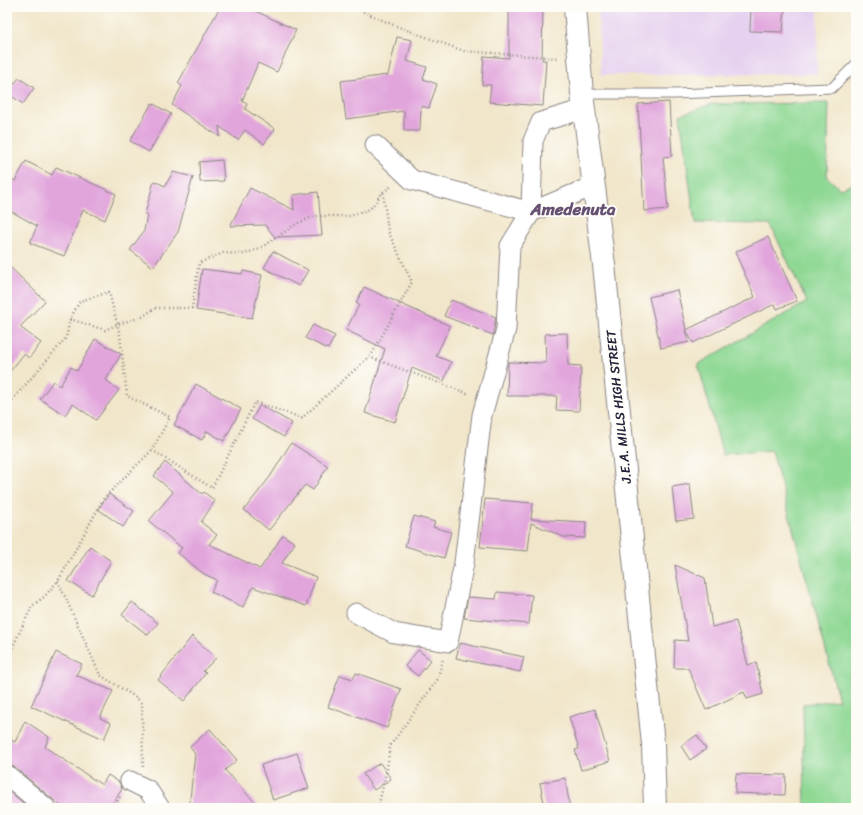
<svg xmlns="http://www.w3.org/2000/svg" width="863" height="815" font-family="Sriracha,sans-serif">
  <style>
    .built { fill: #e6d2f0 }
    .green { fill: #8fd894; stroke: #587d68 }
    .building { fill: #e1a5dc }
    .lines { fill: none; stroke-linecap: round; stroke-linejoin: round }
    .lane-casing { stroke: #8a8482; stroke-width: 11 }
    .street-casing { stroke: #8a8482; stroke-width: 21 }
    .highway-casing { stroke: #8a8482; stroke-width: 24 }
    .path { stroke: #8a8482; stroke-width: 2.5; stroke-dasharray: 1 3; stroke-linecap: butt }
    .lane { stroke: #fff; stroke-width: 9 }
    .street { stroke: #fff; stroke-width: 19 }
    .highway { stroke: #fff; stroke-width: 22 }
    .labels { text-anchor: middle; stroke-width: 4; stroke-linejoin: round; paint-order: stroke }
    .street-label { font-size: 13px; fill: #22223b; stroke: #fdfcf7 }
    .district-label { font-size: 17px; font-weight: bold; fill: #655073; stroke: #fdfcf7 }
  </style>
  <rect width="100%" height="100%" fill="#fdfcf7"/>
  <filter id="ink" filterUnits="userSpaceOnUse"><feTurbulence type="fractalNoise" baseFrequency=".025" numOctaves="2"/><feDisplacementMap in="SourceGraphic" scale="8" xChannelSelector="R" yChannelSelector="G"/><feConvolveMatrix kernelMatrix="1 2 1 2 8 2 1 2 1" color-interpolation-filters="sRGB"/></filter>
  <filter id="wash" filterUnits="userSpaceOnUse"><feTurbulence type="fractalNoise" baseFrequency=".012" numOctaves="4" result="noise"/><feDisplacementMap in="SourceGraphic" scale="16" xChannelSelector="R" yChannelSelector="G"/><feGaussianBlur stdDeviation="0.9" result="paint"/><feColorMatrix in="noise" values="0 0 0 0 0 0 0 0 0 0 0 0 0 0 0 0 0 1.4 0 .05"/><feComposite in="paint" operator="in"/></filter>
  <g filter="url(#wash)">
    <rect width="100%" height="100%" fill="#f1e6ca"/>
    <!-- built -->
    <polygon class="built" points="598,7 818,7 817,74 601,75"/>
    <!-- green -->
    <polygon class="green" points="829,103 827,177 840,189 856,183 856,808 805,808 803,704 839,700 772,451 723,455 698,364 807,302 770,224 695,223 680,115 712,104"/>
    <g id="blocks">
      <!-- building -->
      <g class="building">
        <polygon points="220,7 247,7 296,30 277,72 258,63 242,101 247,104 245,109 275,129 264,144 245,130 238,140 219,126 220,137 172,105 182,86 178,83"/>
        <polygon points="509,7 543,7 542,60 546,60 543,106 489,102 491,85 482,85 484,56 509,58"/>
        <polygon points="751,7 785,7 783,32 750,31"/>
        <polygon points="397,37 412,40 407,61 427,67 423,79 437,84 429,108 421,106 420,131 404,131 404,111 346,119 341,81 388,75"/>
        <polygon points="19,78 34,88 23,104 7,93"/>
        <polygon points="669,102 672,156 663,157 668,209 644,211 638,104"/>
        <polygon points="152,103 171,114 149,152 130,141"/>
        <polygon points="222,160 224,181 200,182 199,162"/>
        <polygon points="26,161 52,175 56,167 116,194 105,220 83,210 64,256 30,243 37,226 7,209 7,176 15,181"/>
        <polygon points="173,172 193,177 178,232 153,267 130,250 144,231 147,214 145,214 154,181 165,186"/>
        <polygon points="250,188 294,210 293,195 318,192 322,235 275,237 265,225 230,226"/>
        <polygon points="768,237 797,301 777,309 775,304 693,343 686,330 755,297 735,252"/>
        <polygon points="273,251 308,270 299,286 264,268"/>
        <polygon points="7,264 45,301 20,327 41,343 29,358 24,354 7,375"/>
        <polygon points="202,269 242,274 243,271 262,275 252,318 196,310"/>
        <polygon points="364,287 450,326 436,356 451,362 444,381 412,368 395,422 365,413 385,349 346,330 359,305 356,303"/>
        <polygon points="677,290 689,342 661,348 649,297"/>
        <polygon points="451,300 496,317 493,335 444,316"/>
        <polygon points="313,325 335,336 328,349 305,338"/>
        <polygon points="567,333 568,365 581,366 579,411 556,410 557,396 507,396 508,362 546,363 545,334"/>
        <polygon points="95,339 121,354 106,380 119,390 96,420 73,404 65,415 40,399 53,381 60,386 71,367 77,371"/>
        <polygon points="196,384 241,409 224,441 207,431 202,440 174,425"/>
        <polygon points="260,405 292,423 284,437 252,419"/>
        <polygon points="291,443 328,466 313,490 305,485 269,530 244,510 270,477"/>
        <polygon points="165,462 202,494 204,492 215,501 201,522 217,535 209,544 260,569 283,535 295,543 282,563 316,577 306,606 253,587 243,607 211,592 217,580 204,574 178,553 182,548 149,521 173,492 154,476"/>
        <polygon points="690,484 694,519 676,521 672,487"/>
        <polygon points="109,494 134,511 123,527 98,509"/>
        <polygon points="485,499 533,503 531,519 586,522 585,538 564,537 531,523 528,551 480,547"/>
        <polygon points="414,516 435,522 433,527 451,532 444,558 405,546"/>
        <polygon points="90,546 111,561 92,595 68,581"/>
        <polygon points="675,565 705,578 712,627 736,621 748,665 756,662 763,694 747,699 744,692 706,710 688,668 674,668 675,640 688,641"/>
        <polygon points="497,592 532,595 529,624 464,618 468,597 496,599"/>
        <polygon points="132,602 158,623 148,635 122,615"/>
        <polygon points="192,636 216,658 203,671 206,673 184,701 158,680"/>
        <polygon points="460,643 524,657 520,672 456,658"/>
        <polygon points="418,650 431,660 418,676 405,666"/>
        <polygon points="56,652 82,664 76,675 113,691 100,718 111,723 104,739 31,706"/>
        <polygon points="356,673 401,689 387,728 328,707 340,675 353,679"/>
        <polygon points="595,709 610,761 581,770 575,750 579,749 569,717"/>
        <polygon points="25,721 49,737 45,747 102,785 108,775 119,782 122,789 110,808 63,808 14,767 7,764 7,737 15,742"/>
        <polygon points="210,729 237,760 225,770 260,808 189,808 195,754 190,747"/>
        <polygon points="697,735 706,749 690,760 681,746"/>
        <polygon points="297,753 309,788 273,800 261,765"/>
        <polygon points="380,763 391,779 374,790 363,774"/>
        <polygon points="736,774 786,775 785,795 735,793"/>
        <polygon points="565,778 570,808 545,808 540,783"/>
        <polygon points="7,789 29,808 7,808"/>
      </g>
    </g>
  </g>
  <g filter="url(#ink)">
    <use href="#blocks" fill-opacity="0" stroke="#8a8482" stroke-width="1"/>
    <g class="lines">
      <defs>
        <polyline id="lane" points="582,94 674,94 832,88 856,64"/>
        <g id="street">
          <polyline points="375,145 412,180 531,212 533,141 541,122 584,109"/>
          <polyline points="356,613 394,633 448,642 464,563 482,415 506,329 510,246 531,212 593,186"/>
          <polyline points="7,775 46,808"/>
          <polyline points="130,781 148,790 160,808"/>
        </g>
        <polyline id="highway" points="575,7 582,94 604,265 653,744 655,808"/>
      </defs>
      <!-- lane casing -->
      <use href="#lane" class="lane-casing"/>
      <!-- street casing -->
      <use href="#street" class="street-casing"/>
      <!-- highway casing -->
      <use href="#highway" class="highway-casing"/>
      <!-- path -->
      <g class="path">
        <polyline points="352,7 396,26 464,51 559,58"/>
        <polyline points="70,319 105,330 118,324 142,317 155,308 192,308 199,263 223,253 245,254 262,247 296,224 315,216 350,216 370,209 383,192 392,186"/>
        <polyline points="369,357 469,394"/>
        <polyline points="7,406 66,338 70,319 80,301 109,292 120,335 127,396 170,417 152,450 104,498 58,581 44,597 32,606 7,659"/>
        <polyline points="152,450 212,488 255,402 302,418 372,354 412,282 388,231 383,192"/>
        <polyline points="58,581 100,675 137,698 142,704 143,767"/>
        <polyline points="113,808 120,797"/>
        <polyline points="378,808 387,769 390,746 437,680 443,659"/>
      </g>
      <!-- lane -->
      <use href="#lane" class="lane"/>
      <!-- street -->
      <use href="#street" class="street"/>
      <!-- highway -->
      <use href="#highway" class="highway"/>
    </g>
  </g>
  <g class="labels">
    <!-- street labels -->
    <g class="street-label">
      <text transform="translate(618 407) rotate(-96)" y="5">J.E.A. MILLS HIGH STREET</text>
    </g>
    <!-- district labels -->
    <g class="district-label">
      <text x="573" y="215">Amedenuta</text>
    </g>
  </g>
  <!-- margin -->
  <rect width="863" height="815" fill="none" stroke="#fdfcf7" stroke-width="24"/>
</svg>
